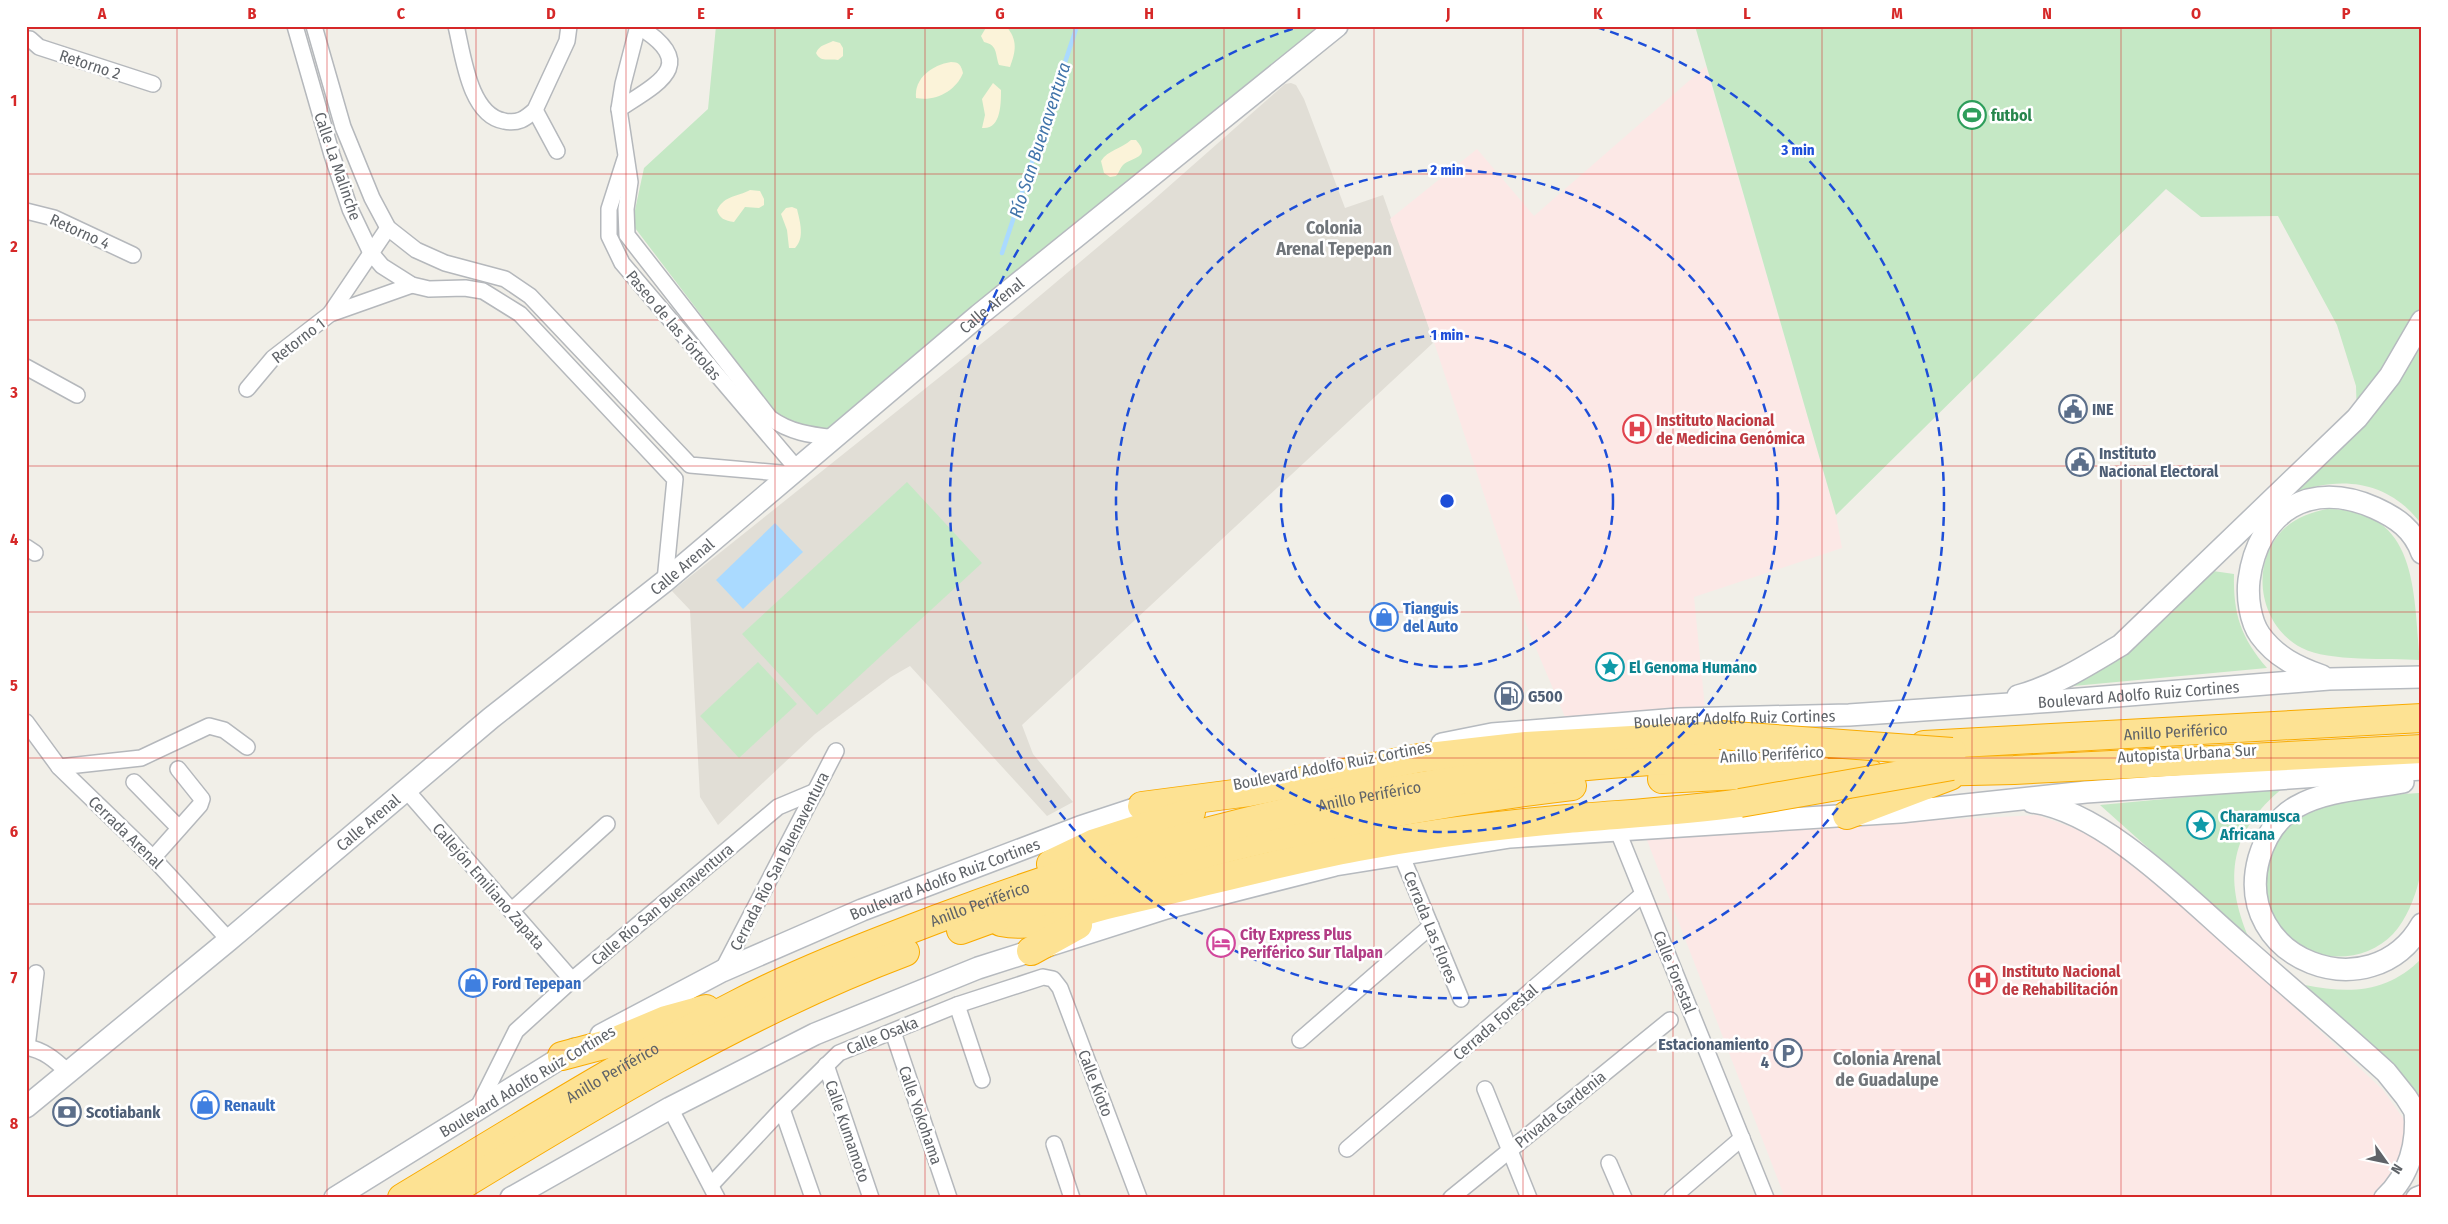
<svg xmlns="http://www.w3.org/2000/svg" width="2448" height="1224" font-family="'Fira Sans Condensed',sans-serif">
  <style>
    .education { fill: #e1ded6 }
    .medical { fill: #fce8e6 }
    .green { fill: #c5e8c5 }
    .sand { fill: #fbf3d9 }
    .water { fill: #aadaff }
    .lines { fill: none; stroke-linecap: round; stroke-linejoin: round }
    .stream { stroke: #aadaff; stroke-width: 4.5 }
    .street-casing { stroke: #b5b8bc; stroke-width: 18 }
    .secondary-casing { stroke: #b6babf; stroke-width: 24 }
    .highway-casing { stroke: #f9ab00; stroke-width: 30 }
    .street { stroke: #fff; stroke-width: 15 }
    .secondary { stroke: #fff; stroke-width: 21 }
    .highway { stroke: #fde293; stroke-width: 28 }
    .highway-bridge-casing { stroke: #f9ab00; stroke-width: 30; stroke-linecap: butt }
    .highway-bridge { stroke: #fde293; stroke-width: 28 }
    .grid { fill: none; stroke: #d62828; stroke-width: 1; stroke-opacity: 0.55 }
    .ring { fill: none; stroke: #1d4ed8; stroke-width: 2.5; stroke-dasharray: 9 6 }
    .labels { text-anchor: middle; stroke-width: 5; stroke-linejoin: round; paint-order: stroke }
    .street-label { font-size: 16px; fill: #5f6368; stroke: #fff }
    .leisure-label { font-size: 16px; font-weight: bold; fill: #27864d; stroke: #fff; text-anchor: start }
    .service-label { font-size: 16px; font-weight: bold; fill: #4e5e75; stroke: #fff; text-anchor: start }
    .health-label { font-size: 16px; font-weight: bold; fill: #be3a42; stroke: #fff; text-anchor: start }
    .shop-label { font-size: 16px; font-weight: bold; fill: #366cbe; stroke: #fff; text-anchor: start }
    .culture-label { font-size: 16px; font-weight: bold; fill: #0d838f; stroke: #fff; text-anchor: start }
    .hotel-label { font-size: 16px; font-weight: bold; fill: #b23c85; stroke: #fff; text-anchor: start }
    .water-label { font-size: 18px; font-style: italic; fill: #4174aa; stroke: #fff }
    .neighbourhood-label { font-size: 18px; font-weight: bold; fill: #70757a; stroke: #fff }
    .centre { fill: #1d4ed8; stroke: #fff; stroke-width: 2.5 }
    .ring-label { font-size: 15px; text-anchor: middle; font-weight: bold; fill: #1d4ed8; stroke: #fff; stroke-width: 5; stroke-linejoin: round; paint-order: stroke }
    .neatline { fill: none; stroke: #d62828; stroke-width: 2 }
    .grid-label { font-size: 16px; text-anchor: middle; font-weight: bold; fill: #d62828 }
  </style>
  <rect width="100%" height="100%" fill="#f1efe8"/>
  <!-- education -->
  <polygon class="education" points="1291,83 1296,85 1304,99 1345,208 1383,195 1434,342 1022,725 1033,754 1073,802 1047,816 910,666 891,677 815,734 718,825 700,797 690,610 672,591 1016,316 1150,203 1285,84"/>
  <!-- medical -->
  <g class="medical">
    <polygon points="1706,66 1836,515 1842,548 1694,597 1705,708 1568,724 1529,632 1434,342 1390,219 1477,149 1534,216"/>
    <polygon points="2037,815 2088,833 2148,870 2383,1090 2403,1118 2408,1138 2391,1182 2373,1198 1785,1198 1645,835"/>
  </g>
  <!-- green -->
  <g class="green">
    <polygon points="716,26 1326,26 832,430 784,424 632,224 644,168 708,109"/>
    <polygon points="1695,26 2422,26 2422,319 2357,418 2356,386 2337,325 2278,216 2201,217 2166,189 1836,515"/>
    <path d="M2421 330 2422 525C2389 480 2340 475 2291 494Z"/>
    <polygon points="907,482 982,563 817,715 742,634"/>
    <path d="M2327 509C2419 509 2413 591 2420 660 2389 658 2329 662 2302 648 2261 627 2249 569 2280 533 2292 519 2309 513 2327 509Z"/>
    <path d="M2213 571 2234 574C2233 614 2241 638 2267 668L2052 688 2133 646Z"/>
    <polygon points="758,662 797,704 739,758 700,716"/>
    <path d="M2283 788C2230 831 2223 878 2249 938L2100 805Z"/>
    <path d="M2419 793C2419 813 2419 833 2419 853 2419 862 2421 872 2419 880 2415 898 2406 920 2393 934 2362 967 2301 964 2277 924 2268 910 2266 894 2266 877 2267 856 2277 835 2295 822 2327 798 2380 796 2419 793Z"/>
    <path d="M2422 958V1099L2386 1057 2305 985C2350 994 2388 993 2422 958Z"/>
  </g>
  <!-- sand -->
  <g class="sand">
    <path d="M987 26H1006C1018 40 1016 51 1010 67L999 65C995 54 998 45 984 42L981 36Z"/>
    <path d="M833 41 840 43 843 48V56L838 60C828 58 821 63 816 53 820 44 826 45 833 41Z"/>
    <path d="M951 62C959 62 961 65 963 73 956 91 935 102 916 98 914 78 932 65 951 62Z"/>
    <path d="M993 83 1001 90C1001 104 1001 130 982 128L985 115 982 99Z"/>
    <path d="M1131 140H1136C1152 158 1132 157 1123 165 1120 168 1119 173 1116 176L1110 177 1104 173 1101 161C1108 150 1121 149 1131 140Z"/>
    <path d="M750 190 760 191 764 199V205L759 208 745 207 734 222C725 221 719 218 717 210 725 195 737 197 750 190Z"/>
    <path d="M792 207 797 209C800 222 805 238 795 248H789L787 230 781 214 786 208Z"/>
  </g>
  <!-- water -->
  <polygon class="water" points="775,523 803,552 743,609 716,580"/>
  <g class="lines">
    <!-- stream -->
    <polyline class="stream" points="1002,253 1077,26"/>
    <defs>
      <g id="street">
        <polyline points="295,26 332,155 350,209 371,253 382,266 412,285 429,289 465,288 483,291 520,314 675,479 665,581"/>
        <polyline points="314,26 343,127 372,198 388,228 416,250 445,263 505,279 530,296 690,465 792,474"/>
        <path d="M456 26C463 54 469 115 504 121 518 124 525 119 535 110L567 41 569 26"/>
        <path d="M638 26 623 84 619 109 630 182 626 209 627 235 770 418C791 433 811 435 836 438"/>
        <polyline points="30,39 39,47 153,84"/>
        <path d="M619 109C659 83 700 64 638 26"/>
        <polyline points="535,110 557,151"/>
        <polyline points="625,159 609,209 609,236 622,263 798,470"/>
        <polyline points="26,211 54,218 133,255"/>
        <polyline points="330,314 388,228"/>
        <polyline points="26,367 77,395"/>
        <polyline points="247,389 273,358 330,314 412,285"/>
        <polyline points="26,547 35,553"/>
        <polyline points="26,722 59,767 153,858 229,940"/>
        <polyline points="59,767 141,758 209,726 224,730 247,747"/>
        <polyline points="134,782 179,828"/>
        <polyline points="407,791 572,980"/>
        <polyline points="1617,829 1766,1198"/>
        <polyline points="1401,854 1461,999"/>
        <polyline points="153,858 200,805 202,799 178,769"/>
        <polyline points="511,911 607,824"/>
        <polyline points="722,971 836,751"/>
        <polyline points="957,1005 982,1080"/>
        <polyline points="893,1032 949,1198"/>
        <polyline points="1300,1040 1431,926"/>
        <path d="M26 1047C44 1050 55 1060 68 1072"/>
        <polyline points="27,1047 36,973"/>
        <polyline points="826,1065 871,1198"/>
        <polyline points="1485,1089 1529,1198"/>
        <polyline points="670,1108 717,1198"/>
        <polyline points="477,1109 516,1031 572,980 778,807 816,791"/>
        <polyline points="782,1109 813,1198"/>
        <polyline points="1054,1144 1072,1198"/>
        <polyline points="1347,1149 1643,894"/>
        <polyline points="1609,1163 1624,1198"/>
        <polyline points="711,1185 782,1109 839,1053 957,1005 1043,977 1053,979 1060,988 1139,1198"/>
        <polyline points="1451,1198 1670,1020"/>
        <polyline points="1672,1198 1742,1138"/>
      </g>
      <g id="secondary">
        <path d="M2322 676C2297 667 2276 657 2260 635 2250 621 2247 597 2249 580 2258 511 2310 479 2375 508 2397 518 2413 529 2422 553"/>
        <path d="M2018 696C2055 686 2089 664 2121 645L2357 418 2390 376 2422 321"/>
        <path id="s1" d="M1442 744 1492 734 1678 719 1849 715 2054 701 2329 679 2422 677"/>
        <path d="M2403 782C2368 789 2327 789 2296 807 2277 818 2265 838 2259 858 2231 960 2372 1013 2422 924"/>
        <path d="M2032 802C2106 812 2190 901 2246 949 2292 990 2340 1030 2386 1072L2406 1097 2422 1122"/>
        <path id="s2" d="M601 1035 722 971 862 910 1080 827 1156 802"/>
        <path id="s3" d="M26 1107 229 940 491 718 665 581 979 315 1337 26"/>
        <polyline points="335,1198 575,1049"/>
        <polyline points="511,1198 670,1108 815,1034 978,968 1166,908 1335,865 1510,837 1900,812 2086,792 2422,769"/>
        <path d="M2385 1198C2410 1175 2418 1142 2415 1110"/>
        <polyline points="2417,1198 2422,1196"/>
      </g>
      <g id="highway">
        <path id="s4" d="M1924 745 2422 718"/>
        <polyline points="1927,772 2014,770 2422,749"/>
        <polyline points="1662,779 1782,773 1869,773"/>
        <polyline points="1142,806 1249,792 1420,758 1526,746 1720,735"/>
        <polyline points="1847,815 1950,776"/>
        <polyline points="1051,864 1095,843 1191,812"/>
        <path d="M1001 922C1043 930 1079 910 1119 902 1199 884 1278 862 1358 847 1427 834 1497 825 1567 819 1625 814 1683 811 1740 803"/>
        <path d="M961 930C1159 856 1362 811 1572 786"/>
        <polyline points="1031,951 1078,925"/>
        <polyline points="562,1056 611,1043 666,1020 706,1009"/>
        <path id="s5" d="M402 1198C512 1132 621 1063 735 1005 800 971 869 945 937 919 1083 864 1234 819 1387 792 1529 766 1673 759 1816 751"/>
        <path d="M441 1198C590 1107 740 1014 905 952"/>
      </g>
    </defs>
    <!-- street casing -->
    <use href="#street" class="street-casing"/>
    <!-- secondary casing -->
    <use href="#secondary" class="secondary-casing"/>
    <!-- highway casing -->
    <use href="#highway" class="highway-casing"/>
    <!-- street -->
    <use href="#street" class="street"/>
    <!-- secondary -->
    <use href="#secondary" class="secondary"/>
    <!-- highway -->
    <use href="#highway" class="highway"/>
    <defs>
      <g id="highway-bridge">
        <polyline points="1720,735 1952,752"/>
        <polyline points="1740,803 1952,766"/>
      </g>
    </defs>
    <!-- highway-bridge casing -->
    <use href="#highway-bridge" class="highway-bridge-casing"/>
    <!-- highway-bridge -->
    <use href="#highway-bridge" class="highway-bridge"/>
  </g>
  <!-- grid -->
  <path class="grid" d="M177 26V1198M327 26V1198M476 26V1198M626 26V1198M775 26V1198M925 26V1198M1074 26V1198M1224 26V1198M1374 26V1198M1523 26V1198M1673 26V1198M1822 26V1198M1972 26V1198M2121 26V1198M2271 26V1198M26 174H2422M26 320H2422M26 466H2422M26 612H2422M26 758H2422M26 904H2422M26 1050H2422"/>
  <!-- distance rings -->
  <g class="ring">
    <circle cx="1447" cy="501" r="166"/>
    <circle cx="1447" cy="501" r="331"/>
    <path d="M1596 27A497 497 0 1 1 1298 27"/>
  </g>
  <!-- icons -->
  <defs>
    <symbol id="stadium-ring" viewBox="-11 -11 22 22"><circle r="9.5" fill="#fff" stroke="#2e9e5b" stroke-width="1.5"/><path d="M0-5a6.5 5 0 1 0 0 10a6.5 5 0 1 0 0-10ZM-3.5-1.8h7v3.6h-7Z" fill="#2e9e5b"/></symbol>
    <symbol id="civic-ring" viewBox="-11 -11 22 22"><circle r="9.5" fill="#fff" stroke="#5c6f8a" stroke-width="1.5"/><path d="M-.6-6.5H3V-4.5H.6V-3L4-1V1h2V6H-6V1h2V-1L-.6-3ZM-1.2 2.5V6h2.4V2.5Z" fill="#5c6f8a"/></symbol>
    <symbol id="hospital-ring" viewBox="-11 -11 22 22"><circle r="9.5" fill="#fff" stroke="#e0444e" stroke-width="1.5"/><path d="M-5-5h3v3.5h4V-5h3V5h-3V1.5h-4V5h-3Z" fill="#e0444e"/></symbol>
    <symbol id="shop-ring" viewBox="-11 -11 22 22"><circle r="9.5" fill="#fff" stroke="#3f7fe0" stroke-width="1.5"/><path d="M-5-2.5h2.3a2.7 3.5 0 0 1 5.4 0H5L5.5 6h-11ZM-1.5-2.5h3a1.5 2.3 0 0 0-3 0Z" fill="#3f7fe0"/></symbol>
    <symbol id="sight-ring" viewBox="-11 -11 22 22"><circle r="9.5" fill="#fff" stroke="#0f9aa8" stroke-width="1.5"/><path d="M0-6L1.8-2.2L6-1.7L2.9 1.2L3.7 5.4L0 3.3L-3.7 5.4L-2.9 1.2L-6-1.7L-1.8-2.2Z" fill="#0f9aa8"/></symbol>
    <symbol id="fuel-ring" viewBox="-11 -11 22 22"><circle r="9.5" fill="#fff" stroke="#5c6f8a" stroke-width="1.5"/><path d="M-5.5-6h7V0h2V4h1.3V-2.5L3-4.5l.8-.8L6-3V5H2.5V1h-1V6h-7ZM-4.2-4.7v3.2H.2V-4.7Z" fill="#5c6f8a"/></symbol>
    <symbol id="hotel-ring" viewBox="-11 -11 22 22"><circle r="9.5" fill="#fff" stroke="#d1479c" stroke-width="1.5"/><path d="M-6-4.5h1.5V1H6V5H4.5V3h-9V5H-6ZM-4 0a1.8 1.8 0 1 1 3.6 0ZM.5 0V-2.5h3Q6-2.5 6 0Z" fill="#d1479c"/></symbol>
    <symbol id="parking-ring" viewBox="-11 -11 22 22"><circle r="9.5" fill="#fff" stroke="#5c6f8a" stroke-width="1.5"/><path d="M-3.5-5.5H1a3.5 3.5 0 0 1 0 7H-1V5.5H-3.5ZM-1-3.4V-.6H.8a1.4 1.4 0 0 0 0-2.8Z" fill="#5c6f8a"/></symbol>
    <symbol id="bank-ring" viewBox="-11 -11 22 22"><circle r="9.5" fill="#fff" stroke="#5c6f8a" stroke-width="1.5"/><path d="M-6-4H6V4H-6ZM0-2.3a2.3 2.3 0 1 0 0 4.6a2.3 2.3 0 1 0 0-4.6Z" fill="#5c6f8a"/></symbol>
  </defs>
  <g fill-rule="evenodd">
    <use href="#stadium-ring" x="1956" y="99" width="32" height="32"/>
    <use href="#civic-ring" x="2057" y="393" width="32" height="32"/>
    <use href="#hospital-ring" x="1621" y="413" width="32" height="32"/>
    <use href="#civic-ring" x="2064" y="446" width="32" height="32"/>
    <use href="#shop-ring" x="1368" y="601" width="32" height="32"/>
    <use href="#sight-ring" x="1594" y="651" width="32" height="32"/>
    <use href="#fuel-ring" x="1493" y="680" width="32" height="32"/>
    <use href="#sight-ring" x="2185" y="809" width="32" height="32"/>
    <use href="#hotel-ring" x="1205" y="927" width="32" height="32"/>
    <use href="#hospital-ring" x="1967" y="964" width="32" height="32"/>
    <use href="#shop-ring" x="457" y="967" width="32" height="32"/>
    <use href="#parking-ring" x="1772" y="1037" width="32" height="32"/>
    <use href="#shop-ring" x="189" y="1089" width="32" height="32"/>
    <use href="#bank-ring" x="51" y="1096" width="32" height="32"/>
  </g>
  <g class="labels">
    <!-- street labels -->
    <g class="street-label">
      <text transform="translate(90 64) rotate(18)" y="6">Retorno 2</text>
      <text transform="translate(338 166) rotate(71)" y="6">Calle La Malinche</text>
      <text transform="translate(80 231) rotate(24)" y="6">Retorno 4</text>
      <text dy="6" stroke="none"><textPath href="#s3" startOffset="1255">Calle Arenal</textPath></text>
      <text transform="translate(674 325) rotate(50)" y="6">Paseo de las Tórtolas</text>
      <text transform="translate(298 340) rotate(-38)" y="6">Retorno 1</text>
      <text dy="6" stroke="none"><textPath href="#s3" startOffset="850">Calle Arenal</textPath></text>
      <text dy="6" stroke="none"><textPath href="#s1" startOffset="699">Boulevard Adolfo Ruiz Cortines</textPath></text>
      <text dy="6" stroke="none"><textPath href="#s1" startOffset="294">Boulevard Adolfo Ruiz Cortines</textPath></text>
      <text dy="6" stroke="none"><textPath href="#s4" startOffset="252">Anillo Periférico</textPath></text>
      <text transform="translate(2187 753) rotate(-3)" y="6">Autopista Urbana Sur</text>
      <text transform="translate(1772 754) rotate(-3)" y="6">Anillo Periférico</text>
      <text transform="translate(1332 765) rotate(-11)" y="6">Boulevard Adolfo Ruiz Cortines</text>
      <text dy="6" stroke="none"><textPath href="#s5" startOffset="1055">Anillo Periférico</textPath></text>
      <text dy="6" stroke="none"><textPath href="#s3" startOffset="445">Calle Arenal</textPath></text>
      <text transform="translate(126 832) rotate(44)" y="6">Cerrada Arenal</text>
      <text transform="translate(779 861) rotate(-63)" y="6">Cerrada Río San Buenaventura</text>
      <text dy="6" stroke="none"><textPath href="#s2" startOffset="378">Boulevard Adolfo Ruiz Cortines</textPath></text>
      <text transform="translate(489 886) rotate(49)" y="6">Callejón Emiliano Zapata</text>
      <text transform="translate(662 904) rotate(-40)" y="6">Calle Río San Buenaventura</text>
      <text dy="6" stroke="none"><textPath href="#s5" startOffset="650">Anillo Periférico</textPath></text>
      <text transform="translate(1431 927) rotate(68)" y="6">Cerrada Las Flores</text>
      <text transform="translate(1675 972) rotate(68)" y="6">Calle Forestal</text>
      <text transform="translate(1495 1022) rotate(-41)" y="6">Cerrada Forestal</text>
      <text transform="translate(882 1035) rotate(-22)" y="6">Calle Osaka</text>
      <text dy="6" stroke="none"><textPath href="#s5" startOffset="245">Anillo Periférico</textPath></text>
      <text transform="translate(527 1081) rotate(-31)" y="6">Boulevard Adolfo Ruiz Cortines</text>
      <text transform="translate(1096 1083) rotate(69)" y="6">Calle Kioto</text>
      <text transform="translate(1560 1109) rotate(-39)" y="6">Privada Gardenia</text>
      <text transform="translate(921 1115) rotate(71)" y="6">Calle Yokohama</text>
      <text transform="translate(848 1131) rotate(71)" y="6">Calle Kumamoto</text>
    </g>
    <!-- leisure labels -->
    <g class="leisure-label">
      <text x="1991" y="121">futbol</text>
    </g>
    <!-- service labels -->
    <g class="service-label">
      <text x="2092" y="415">INE</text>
      <text x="2099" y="459">Instituto<tspan x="2099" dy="18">Nacional Electoral</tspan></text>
      <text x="1528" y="702">G500</text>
      <text x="1769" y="1050" text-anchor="end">Estacionamiento<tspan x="1769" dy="18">4</tspan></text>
      <text x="86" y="1118">Scotiabank</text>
    </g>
    <!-- health labels -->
    <g class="health-label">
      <text x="1656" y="426">Instituto Nacional<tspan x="1656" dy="18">de Medicina Genómica</tspan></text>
      <text x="2002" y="977">Instituto Nacional<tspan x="2002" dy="18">de Rehabilitación</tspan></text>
    </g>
    <!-- shop labels -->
    <g class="shop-label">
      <text x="1403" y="614">Tianguis<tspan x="1403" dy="18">del Auto</tspan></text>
      <text x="492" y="989">Ford Tepepan</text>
      <text x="224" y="1111">Renault</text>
    </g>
    <!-- culture labels -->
    <g class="culture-label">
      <text x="1629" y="673">El Genoma Humano</text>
      <text x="2220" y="822">Charamusca<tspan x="2220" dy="18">Africana</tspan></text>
    </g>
    <!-- hotel labels -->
    <g class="hotel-label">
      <text x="1240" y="940">City Express Plus<tspan x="1240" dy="18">Periférico Sur Tlalpan</tspan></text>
    </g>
    <!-- water labels -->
    <g class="water-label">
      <text transform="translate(1040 140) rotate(-72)" y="6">Río San Buenaventura</text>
    </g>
    <!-- neighbourhood labels -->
    <g class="neighbourhood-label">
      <text x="1334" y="234">Colonia<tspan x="1334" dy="21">Arenal Tepepan</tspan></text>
      <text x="1887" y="1065">Colonia Arenal<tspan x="1887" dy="21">de Guadalupe</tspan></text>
    </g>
  </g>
  <circle cx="1447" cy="501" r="8" class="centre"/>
  <g class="ring-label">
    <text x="1798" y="155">3 min</text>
    <text x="1447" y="175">2 min</text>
    <text x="1447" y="340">1 min</text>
  </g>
  <!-- border -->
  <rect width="2448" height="1224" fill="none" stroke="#ffffff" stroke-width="55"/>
  <!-- north arrow -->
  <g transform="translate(2386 1162) rotate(123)" stroke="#ffffff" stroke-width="4" paint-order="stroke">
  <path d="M0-4L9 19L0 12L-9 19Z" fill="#5f6368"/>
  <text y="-8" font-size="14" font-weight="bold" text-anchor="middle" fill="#5f6368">N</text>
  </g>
  <rect x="28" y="28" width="2392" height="1168" class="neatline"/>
  <g class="grid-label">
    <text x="102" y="19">A</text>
    <text x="252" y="19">B</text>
    <text x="401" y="19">C</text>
    <text x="551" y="19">D</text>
    <text x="701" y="19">E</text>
    <text x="850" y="19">F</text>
    <text x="1000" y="19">G</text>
    <text x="1149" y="19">H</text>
    <text x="1299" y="19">I</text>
    <text x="1448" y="19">J</text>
    <text x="1598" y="19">K</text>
    <text x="1747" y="19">L</text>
    <text x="1897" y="19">M</text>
    <text x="2047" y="19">N</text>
    <text x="2196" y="19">O</text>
    <text x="2346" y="19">P</text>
    <text x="14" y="106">1</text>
    <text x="14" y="252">2</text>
    <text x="14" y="398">3</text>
    <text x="14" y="545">4</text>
    <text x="14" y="691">5</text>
    <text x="14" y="837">6</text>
    <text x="14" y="983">7</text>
    <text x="14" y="1129">8</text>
  </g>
</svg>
